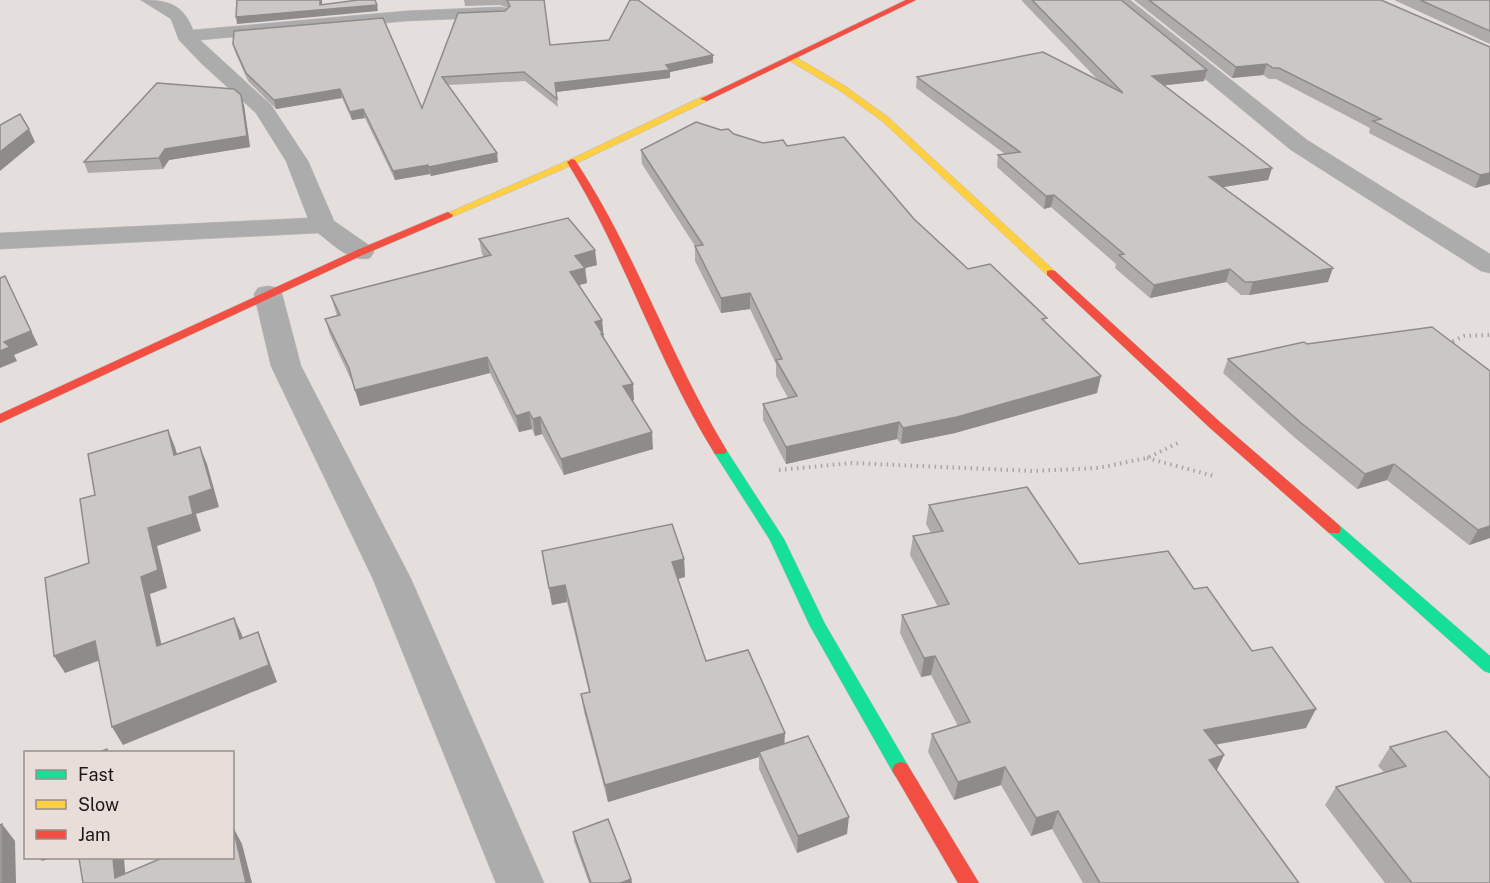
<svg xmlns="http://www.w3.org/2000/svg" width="1490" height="883" font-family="'Public Sans',sans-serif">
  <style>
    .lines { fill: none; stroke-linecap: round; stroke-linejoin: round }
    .street-casing { stroke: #bfbbb9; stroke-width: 1 }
    .fast-casing { stroke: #bfbbb9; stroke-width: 1 }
    .slow-casing { stroke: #bfbbb9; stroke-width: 1 }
    .jam-casing { stroke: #bfbbb9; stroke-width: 1 }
    .path { stroke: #a8a6a6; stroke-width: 4; stroke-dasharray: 1.5 4.5; stroke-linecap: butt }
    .street { fill: #acacac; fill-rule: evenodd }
    .fast { fill: #16e098; fill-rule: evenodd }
    .slow { fill: #ffcf43; fill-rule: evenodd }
    .jam { fill: #f24e42; fill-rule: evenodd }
    .wall { fill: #afaba9 }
    .shaded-wall { fill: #8e8b8a }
    .building { fill: #cbc7c5; stroke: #8e8b8a; stroke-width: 1.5 }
  </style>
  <rect width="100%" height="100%" fill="#e4dedc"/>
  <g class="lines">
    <defs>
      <g id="street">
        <path d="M141 0C168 0 183 4 193 30L406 11 500 7 506 8 509 12 506 16 500 17 406 21 200 40 271 105 308 161 334 221 370 246 374 252 370 258C350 263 333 244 318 233L0 249V233L308 218 286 161 256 113 202 64 179 40 171 19Z"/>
        <polygon points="1110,0 1130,0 1307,140 1490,254 1490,273 1481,271 1291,150"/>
        <polygon points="268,286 278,288 282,294 301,366 411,579 544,883 496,883 373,579 271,366 254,294 258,288"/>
      </g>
      <g id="fast">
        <polygon points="720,447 725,448 784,539 825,624 907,764 910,770 907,776 901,778 895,776 810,626 770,540 713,451"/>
        <polygon points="1334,524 1339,525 1490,656 1490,673 1484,671 1329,533 1327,529 1329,525"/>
      </g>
      <g id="slow">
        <polygon points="788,56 794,56 845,86 888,117 1055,271 1055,275 1047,275 882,121 839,90 788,60"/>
        <polygon points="704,96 707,97 707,101 575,164 452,217 448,218 443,215 569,160"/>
      </g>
      <g id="jam">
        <polygon points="906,0 916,0 707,101 700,99"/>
        <path d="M572 159 575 160C636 252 670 357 727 451L725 454H715C657 361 625 255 567 162Z"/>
        <polygon points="448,212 453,215 452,217 365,254 0,423 0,414 357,250"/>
        <polygon points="1051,270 1055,271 1220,422 1339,525 1341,529 1339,533 1329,533 1210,428 1047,275 1047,271"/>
        <polygon points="901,762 907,764 979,883 958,883 892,770 895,764"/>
      </g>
    </defs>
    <!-- street casing -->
    <use href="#street" class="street-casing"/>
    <!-- fast casing -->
    <use href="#fast" class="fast-casing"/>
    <!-- slow casing -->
    <use href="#slow" class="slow-casing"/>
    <!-- jam casing -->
    <use href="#jam" class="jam-casing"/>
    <!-- path -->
    <g class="path">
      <polyline points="1452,346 1451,342 1464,336 1490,335"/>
      <polyline points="1147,458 1214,476"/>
      <polyline points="779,470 852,463 1033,471 1098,468 1147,458 1180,442"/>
    </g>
    <!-- street -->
    <use href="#street" class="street"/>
    <!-- fast -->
    <use href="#fast" class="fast"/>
    <!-- slow -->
    <use href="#slow" class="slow"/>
    <!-- jam -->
    <use href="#jam" class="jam"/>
  </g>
  <!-- wall -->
  <g class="wall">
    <polygon points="464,0 544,0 550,45 713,63 670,72 670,78 556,92 558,107 525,81 448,85 498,162 431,176 430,174 395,180 365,118 352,120 342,98 276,109 248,81 235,52 233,44 422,108 458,13 499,12 505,11 508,8 500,5 465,6"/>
    <polygon points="1022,0 1121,0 1204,81 1164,85 1272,168 1268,180 1222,187 1328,282 1249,295 1241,295 1226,282 1150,298 1115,268 1116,264 1051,207 1044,209 997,167 998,155 1005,154 916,88 917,77 1097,79 1022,1"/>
    <polygon points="1134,0 1381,0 1490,184 1475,188 1369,133 1370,128 1276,79 1269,79 1263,75 1232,78"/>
    <polygon points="1394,0 1490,0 1490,44"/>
    <polygon points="244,105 250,147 169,160 163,169 88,173 84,162"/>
    <polygon points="734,134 763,143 787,146 914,219 968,269 1046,322 1097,393 955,433 901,444 897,439 786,464 763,420 763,404 788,398 776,376 776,364 750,309 721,313 695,261 695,246 642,164 641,150"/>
    <polygon points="479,239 597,265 585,268 587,283 579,285 602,320 603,338 634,400 632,401 653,449 564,475 542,434 535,436 532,429 519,432 490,373 360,406 353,384 330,335 325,319 337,316 331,296 484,257 482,254"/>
    <polygon points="1304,342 1490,538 1469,545 1387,480 1357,489 1294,437 1223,373 1228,359"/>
    <polygon points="929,505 1079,564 1194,589 1306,728 1215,745 1224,755 1216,770 1299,883 1083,883 1052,829 1031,836 1001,785 954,800 928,752 932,734 958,726 931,675 921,677 900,633 902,615 938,607 910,555 913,536 931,533 926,524"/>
    <polygon points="542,551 684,559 685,577 678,579 706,661 784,744 847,834 797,853 759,769 759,757 608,802 584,712 581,694 589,692 567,602 552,605"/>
    <polygon points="1390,747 1490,778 1490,883 1385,883 1325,805 1336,787 1384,772 1378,766"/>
    <polygon points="573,832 631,879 632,883 589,883 574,841"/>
  </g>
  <!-- shaded-wall -->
  <g class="shaded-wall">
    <polygon points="320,0 322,0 322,10 377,5 378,11 237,24 236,17 320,5"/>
    <polygon points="713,55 713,63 670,72 670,78 556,92 555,83 666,65"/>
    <polygon points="1267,64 1263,75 1232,78 1236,67"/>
    <polygon points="1207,70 1204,81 1149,87 1152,76"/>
    <polygon points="340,89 342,98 276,109 274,100"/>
    <polygon points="241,95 244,105 250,147 169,160 163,169 159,158 165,149"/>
    <polygon points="363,109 365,118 352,120 350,112"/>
    <polygon points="29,129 35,142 0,171 0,152"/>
    <polygon points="497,153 498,162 431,176 429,167"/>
    <polygon points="428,165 430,174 395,180 393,171"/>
    <polygon points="1272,168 1268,180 1205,190 1209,177"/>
    <polygon points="1490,173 1490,184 1475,188 1480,175"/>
    <polygon points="1054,195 1051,207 1044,209 1046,196"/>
    <polygon points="595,250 597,265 585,268 587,283 572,287 570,272 575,256"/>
    <polygon points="1333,268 1328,282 1249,295 1253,282"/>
    <polygon points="1230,269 1226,282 1150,298 1154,285"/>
    <polygon points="5,276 38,345 14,355 17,361 0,368 0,351 4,342"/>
    <polygon points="750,293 750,309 721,313 721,298"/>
    <polygon points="602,320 605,350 595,322"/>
    <polygon points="487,357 490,373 360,406 355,390"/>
    <polygon points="1101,376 1097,393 955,433 901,444 903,428"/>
    <polygon points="633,384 634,400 624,403 623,386"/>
    <polygon points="529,412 532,429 519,432 516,416"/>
    <polygon points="540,417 542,434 535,436 533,419"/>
    <polygon points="899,422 897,439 786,464 786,447"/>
    <polygon points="168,430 175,447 182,472 174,455"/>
    <polygon points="652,432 653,449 564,475 561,459"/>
    <polygon points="200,447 207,464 219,507 196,514 201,531 157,546 167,588 150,594 166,664 157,646 141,577 148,528 189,497"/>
    <polygon points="1394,464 1387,480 1357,489 1365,474"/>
    <polygon points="1490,526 1490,538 1469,545 1478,530"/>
    <polygon points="684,559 685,577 673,580 672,562"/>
    <polygon points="565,585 567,602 552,605 549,588"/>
    <polygon points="234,618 242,635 248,657 240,639"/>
    <polygon points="258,632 265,650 277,682 123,745 112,727"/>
    <polygon points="95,641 106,658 65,673 54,656"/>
    <polygon points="935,656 931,675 921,677 924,658"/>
    <polygon points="1316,709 1306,728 1195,748 1204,730"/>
    <polygon points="785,733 784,750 759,752 759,757 608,802 605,785"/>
    <polygon points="1224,755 1215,774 1209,760"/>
    <polygon points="1005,767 1001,785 954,800 958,782"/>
    <polygon points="1058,811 1052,829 1031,836 1036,818"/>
    <polygon points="849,817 847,834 797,853 798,836"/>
    <polygon points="2,824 15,841 16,883 2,883"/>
    <polygon points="233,827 242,844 252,883 246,883"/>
    <polygon points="39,858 52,858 42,861"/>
    <polygon points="113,858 124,858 126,883 115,878"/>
    <polygon points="631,879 632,883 621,883"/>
  </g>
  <!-- building -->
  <g class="building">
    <polygon points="237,0 320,0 320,5 358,0 375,0 377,5 236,17"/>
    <polygon points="507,0 544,0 550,45 609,40 630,0 638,0 713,55 666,65 670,70 555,83 557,99 524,72 442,77 497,153 429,167 428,165 393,171 363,109 350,112 340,89 274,100 246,73 233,44 234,31 383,18 422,108 458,13 505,11 510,6"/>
    <polygon points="1032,0 1121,0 1207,70 1152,76 1272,168 1209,177 1333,268 1253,282 1245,282 1230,269 1154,285 1119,255 1124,254 1054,195 1046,196 998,155 1020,152 917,77 1043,52 1123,93"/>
    <polygon points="1149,0 1381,0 1490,47 1490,173 1480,175 1373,121 1381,119 1279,68 1273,68 1267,64 1236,67"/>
    <polygon points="1420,0 1490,0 1490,31"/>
    <polygon points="157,83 234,89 241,95 247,136 165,149 159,158 84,162"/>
    <polygon points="20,114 29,129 0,152 0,125"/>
    <polygon points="696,122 721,130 728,129 734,134 763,143 783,140 787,146 844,137 914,219 968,269 990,264 1047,318 1042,319 1101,376 957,417 903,428 899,422 786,447 763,404 797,396 776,360 782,359 750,293 721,298 695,246 703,245 641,150"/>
    <polygon points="568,218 595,250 575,256 585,268 570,272 602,320 595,322 603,334 601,334 633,384 623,386 652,432 561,459 540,417 533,419 529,412 516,416 487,357 355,390 349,368 325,319 340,315 331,296 491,255 479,239"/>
    <polygon points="5,276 31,331 4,342 10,347 0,351 0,278"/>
    <polygon points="1432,327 1490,371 1490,526 1478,530 1394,464 1365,474 1300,422 1228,359 1304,342 1307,344"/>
    <polygon points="168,430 174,455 200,447 212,489 189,497 193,514 148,528 158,570 141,577 157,646 234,618 240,639 258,632 269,665 112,727 95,641 54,656 45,578 89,563 80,499 95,495 88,454"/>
    <polygon points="1027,487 1079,564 1168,551 1194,589 1207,587 1252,651 1272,647 1316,709 1204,730 1224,755 1209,760 1299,883 1100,883 1058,811 1036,818 1005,767 958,782 932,734 970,722 935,656 924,658 902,615 949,604 913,536 943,531 929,505"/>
    <polygon points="672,524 684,559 672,562 706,661 748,650 785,733 605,785 581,694 590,692 565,585 549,588 542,551"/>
    <polygon points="1446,731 1490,778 1490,883 1412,883 1336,787 1406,766 1390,747"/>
    <polygon points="808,736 849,817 798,836 759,752"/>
    <polygon points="107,749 107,753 97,753"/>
    <polygon points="608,819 631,879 621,883 591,883 573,832"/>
    <polygon points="2,824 2,883 0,883 0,825"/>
    <polygon points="233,827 246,883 83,883 79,858 113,858 115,878 162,858 232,858"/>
  </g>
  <!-- legend -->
  <rect x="24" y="751" width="210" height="108" fill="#e8ddd9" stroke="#968e8b" stroke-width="1.5"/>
  <rect x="36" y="770" width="30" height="9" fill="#16e098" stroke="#968e8b" stroke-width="1.5"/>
  <text x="78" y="781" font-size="18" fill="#1c1817">Fast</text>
  <rect x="36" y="800" width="30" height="9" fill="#ffcf43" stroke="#968e8b" stroke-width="1.5"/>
  <text x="78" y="811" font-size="18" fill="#1c1817">Slow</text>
  <rect x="36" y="830" width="30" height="9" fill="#f24e42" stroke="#968e8b" stroke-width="1.5"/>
  <text x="78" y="841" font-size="18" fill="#1c1817">Jam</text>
</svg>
